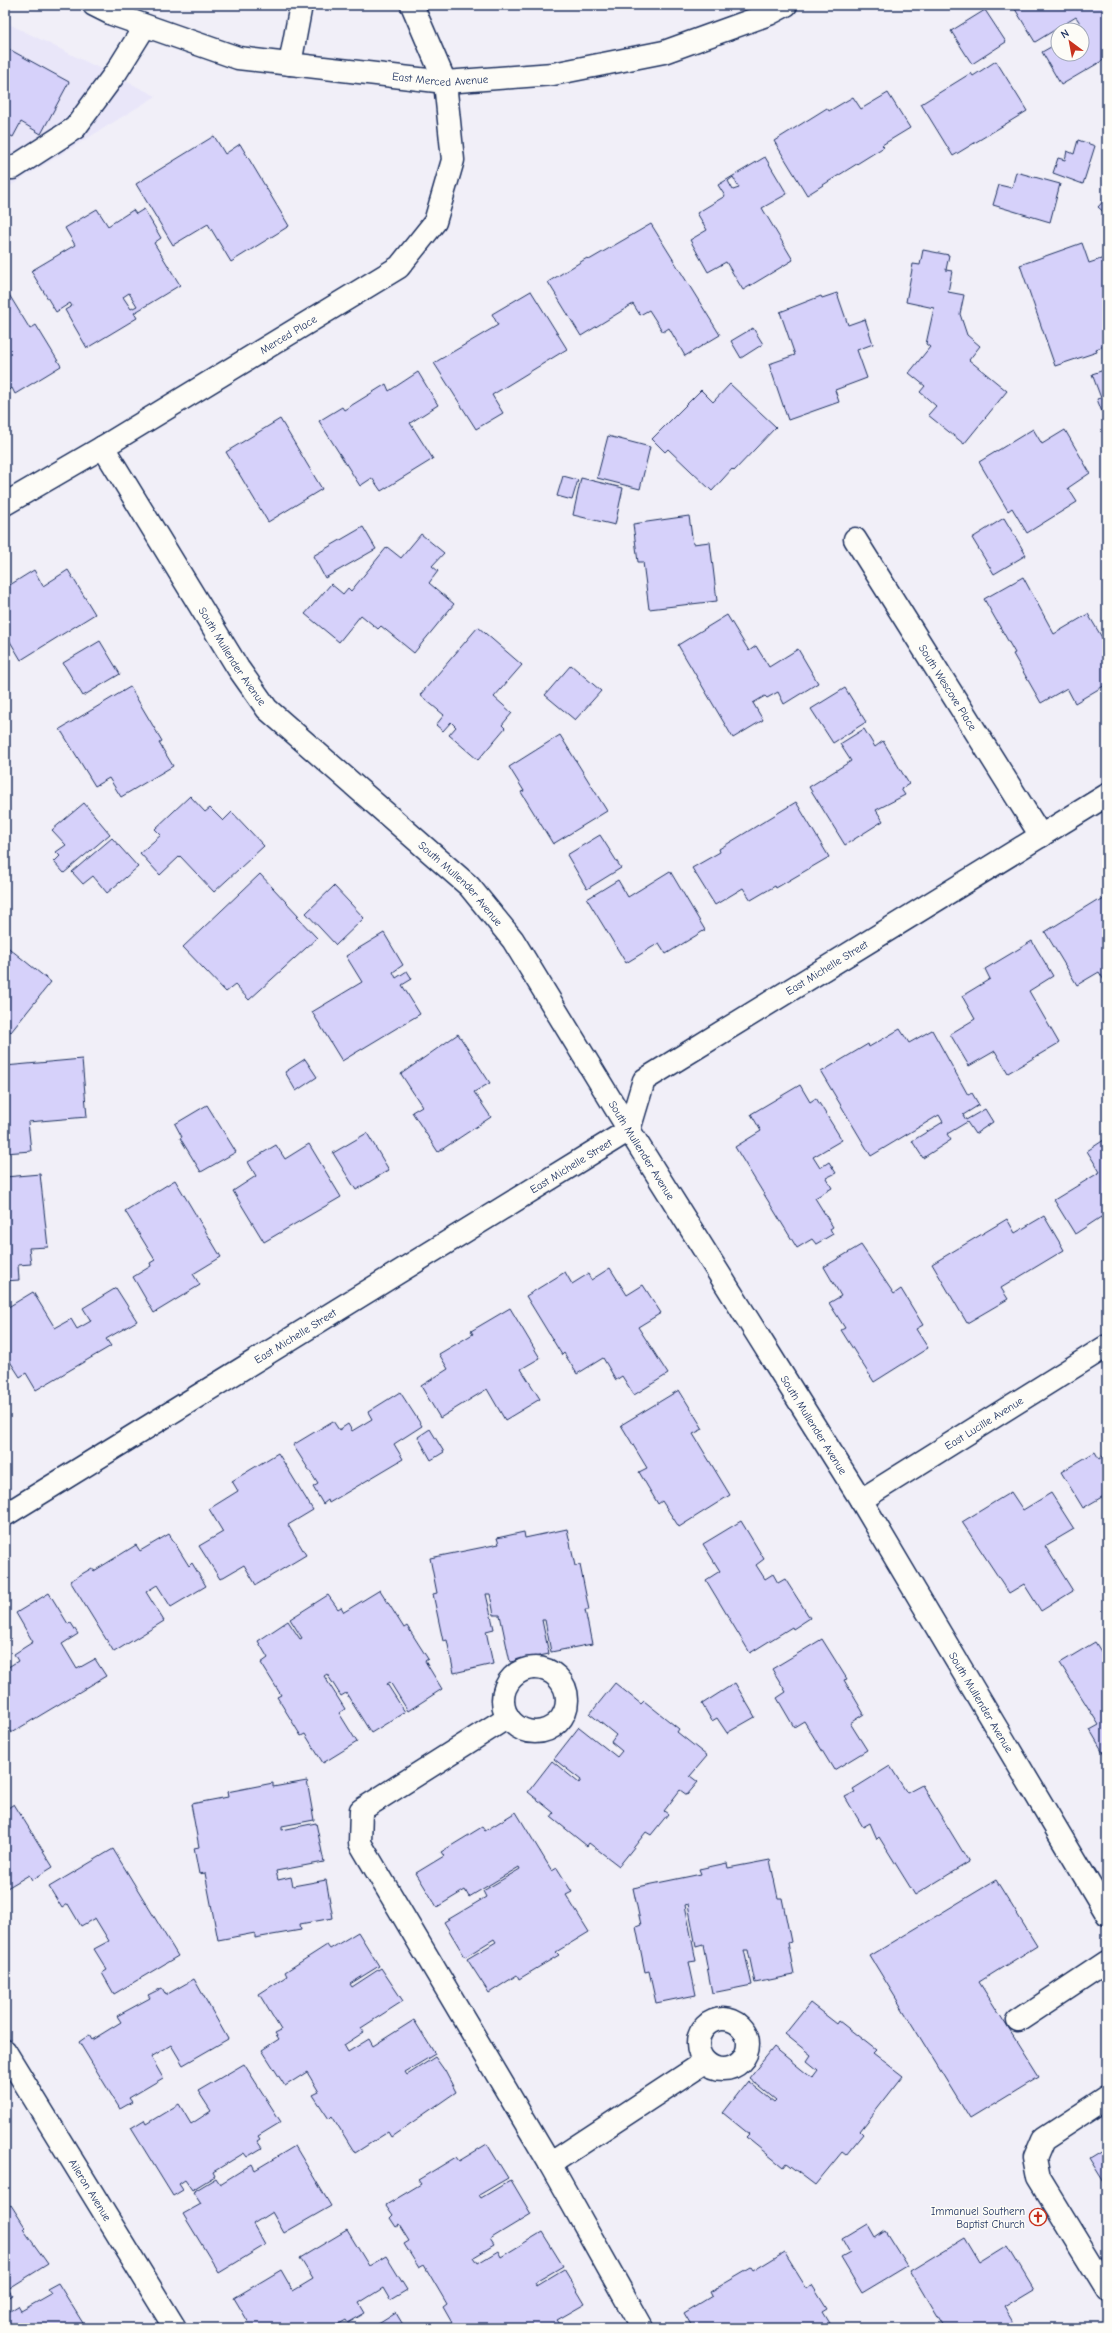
<svg xmlns="http://www.w3.org/2000/svg" width="1112" height="2333" font-family="'Comic Neue',sans-serif">
  <style>
    .built { fill: #e9e6f9 }
    .building { fill: #d6d1fa; stroke: #1b2f5e; fill-rule: evenodd }
    .lines { fill: none; stroke-linecap: round; stroke-linejoin: round }
    .service-casing { stroke: #1b2f5e; stroke-width: 25 }
    .minor-casing { stroke: #1b2f5e; stroke-width: 25 }
    .tertiary-casing { stroke: #1b2f5e; stroke-width: 25 }
    .service { stroke: #fdfcf7; stroke-width: 22 }
    .minor { stroke: #fdfcf7; stroke-width: 22 }
    .tertiary { stroke: #fdfcf7; stroke-width: 22 }
    .labels { text-anchor: middle; stroke-width: 3; stroke-linejoin: round; paint-order: stroke }
    .street-label { font-size: 11px; fill: #1b2f5e; stroke: #fdfcf7 }
    .poi-label { font-size: 11px; fill: #1b2f5e; stroke: #fdfcf7; text-anchor: end }
  </style>
  <rect width="100%" height="100%" fill="#f1eff8"/>
  <filter id="ink" filterUnits="userSpaceOnUse"><feTurbulence type="fractalNoise" baseFrequency=".025" numOctaves="2"/><feDisplacementMap in="SourceGraphic" scale="8" xChannelSelector="R" yChannelSelector="G"/><feConvolveMatrix kernelMatrix="1 2 1 2 8 2 1 2 1" color-interpolation-filters="sRGB"/></filter>
  <g filter="url(#ink)">
    <!-- built -->
    <polygon class="built" points="5,22 156,96 5,189"/>
    <!-- building -->
    <g class="building">
      <polygon points="1022,5 1107,5 1107,58 1061,85 1042,52 1058,43 1058,54 1082,54 1082,30 1069,30 1080,23 1076,17 1035,42 1015,9"/>
      <polygon points="985,10 1006,42 972,64 951,31"/>
      <polygon points="5,47 69,82 41,134 21,122 13,137 7,134 5,137"/>
      <polygon points="996,61 1027,111 953,156 921,104 971,73 973,76"/>
      <polygon points="888,93 910,128 882,145 884,147 807,195 774,141 827,108 829,111 853,97 861,109"/>
      <polygon points="214,136 225,154 240,144 289,226 231,262 208,224 173,245 136,184"/>
      <polygon points="1078,140 1095,146 1083,184 1053,173 1058,158 1065,160 1067,151 1074,154"/>
      <path d="M765 157 787 194 762 208 793 260 743 290 726 262 708 272 690 240 707 230 697 213 725 196 718 185ZM733 177 739 188 733 190 728 181Z"/>
      <polygon points="1016,172 1060,184 1050,222 993,205 999,185 1012,188"/>
      <polygon points="1107,197 1107,215 1098,207"/>
      <path d="M97 209 108 226 133 210 136 214 144 209 161 238 154 243 180 285 134 313 137 318 87 348 65 310 72 306 70 303 56 312 31 271 75 245 65 228ZM129 293 137 306 131 309 123 297Z"/>
      <polygon points="651,224 720,335 685,356 669,328 663,332 649,310 640,315 633,304 581,336 548,282 587,258 589,260"/>
      <polygon points="1082,243 1089,263 1107,257 1107,345 1096,349 1097,352 1055,366 1020,265"/>
      <polygon points="923,250 949,255 946,270 952,271 948,292 964,295 960,314 967,335 980,346 969,360 1007,391 964,444 928,415 936,406 920,392 925,386 909,373 930,347 926,344 934,308 906,302 913,264 920,265"/>
      <polygon points="5,288 30,329 36,325 61,366 15,394 12,388 5,392 7,385 5,382"/>
      <polygon points="531,291 567,349 492,395 503,413 476,429 434,363 498,325 492,314"/>
      <polygon points="837,293 848,325 865,319 873,344 857,350 867,378 835,390 839,402 788,420 769,364 795,355 780,312 821,296 822,298"/>
      <polygon points="753,328 763,344 741,358 731,341"/>
      <polygon points="1107,369 1107,425 1097,399 1101,398 1092,374"/>
      <polygon points="418,372 438,405 410,423 433,459 381,491 372,478 360,486 319,421 342,407 344,410 386,384 389,391"/>
      <polygon points="730,384 776,427 734,471 732,469 712,491 668,449 665,452 652,439 701,390 713,402"/>
      <polygon points="280,419 322,489 268,522 226,452"/>
      <polygon points="1033,429 1042,444 1065,430 1090,473 1068,488 1077,502 1027,533 1012,508 1008,511 979,462"/>
      <polygon points="608,436 650,447 640,489 597,478"/>
      <polygon points="563,476 578,480 572,500 557,496"/>
      <polygon points="581,478 623,488 615,525 573,515"/>
      <polygon points="689,516 693,544 710,542 717,601 649,609 643,562 638,562 633,524"/>
      <polygon points="1004,518 1026,555 994,574 972,538"/>
      <polygon points="363,527 376,549 325,578 313,556"/>
      <polygon points="421,534 444,553 432,566 438,571 429,583 454,604 414,653 381,626 378,629 361,615 339,642 305,614 331,584 343,594 348,588 351,591 387,547 401,558"/>
      <polygon points="34,570 43,586 68,570 95,614 21,660 5,633 5,588"/>
      <polygon points="1023,577 1054,634 1088,614 1107,646 1107,684 1075,703 1067,688 1041,703 1013,654 1015,653 984,599"/>
      <polygon points="727,615 749,651 756,646 769,667 798,649 818,683 784,704 778,692 767,698 765,696 753,703 763,720 733,738 678,645"/>
      <polygon points="478,627 522,665 494,697 512,713 502,725 505,728 478,760 449,735 456,727 451,722 443,731 436,725 444,715 420,695"/>
      <polygon points="100,641 120,674 83,696 63,663"/>
      <polygon points="571,665 601,691 575,720 545,695"/>
      <polygon points="130,687 162,741 159,743 173,766 121,797 109,778 95,786 60,729"/>
      <polygon points="845,688 866,722 833,743 811,709"/>
      <polygon points="864,729 875,747 883,741 909,784 901,789 905,795 876,810 883,821 845,845 809,787 851,761 840,744"/>
      <polygon points="560,735 607,811 553,844 521,792 524,791 509,767"/>
      <polygon points="190,796 205,812 210,808 223,821 232,812 264,846 214,892 180,856 160,875 140,853 161,835 155,829"/>
      <polygon points="796,802 829,857 776,888 775,886 751,900 743,888 715,905 692,868 720,852 719,849"/>
      <polygon points="84,803 110,834 64,873 54,862 60,856 56,852 66,845 52,830"/>
      <polygon points="600,835 621,868 587,889 567,855"/>
      <polygon points="112,838 138,867 107,893 93,876 83,884 72,872"/>
      <polygon points="670,871 705,930 666,954 659,943 626,963 587,899 618,880 628,897"/>
      <polygon points="260,874 299,916 297,917 317,938 249,1000 235,985 226,992 183,947"/>
      <polygon points="334,886 364,918 336,945 306,913"/>
      <polygon points="1107,897 1107,985 1099,972 1077,985 1045,932 1097,900 1099,902"/>
      <polygon points="384,933 403,965 393,972 396,978 407,971 412,979 402,985 420,1014 342,1061 312,1012 362,982 346,956"/>
      <polygon points="1032,941 1053,976 1029,991 1059,1043 1008,1073 995,1051 969,1066 950,1034 975,1019 962,996 990,979 985,969"/>
      <polygon points="5,945 51,982 11,1032 5,1027"/>
      <polygon points="900,1029 909,1043 932,1030 968,1095 972,1093 979,1105 963,1115 966,1120 985,1109 993,1122 975,1134 967,1122 947,1134 951,1140 923,1158 912,1141 943,1122 939,1115 871,1156 821,1072 868,1044 869,1047"/>
      <polygon points="458,1034 490,1083 474,1092 491,1117 438,1152 412,1112 422,1106 401,1074"/>
      <polygon points="82,1059 87,1117 28,1122 31,1151 5,1153 5,1066"/>
      <polygon points="305,1059 317,1077 296,1091 285,1072"/>
      <polygon points="800,1085 810,1102 816,1098 842,1140 813,1157 820,1168 829,1162 836,1173 826,1178 832,1188 815,1198 833,1227 830,1229 833,1234 816,1244 812,1239 797,1248 735,1147 761,1131 751,1114"/>
      <polygon points="207,1105 236,1152 201,1172 180,1138 182,1137 175,1124"/>
      <polygon points="367,1133 389,1170 356,1190 333,1153"/>
      <polygon points="1107,1138 1107,1226 1101,1217 1075,1234 1054,1200 1100,1172 1087,1151"/>
      <polygon points="309,1144 341,1197 264,1242 233,1191 256,1176 248,1162 276,1145 285,1159"/>
      <polygon points="40,1174 48,1247 29,1248 31,1264 18,1265 19,1280 5,1281 5,1177"/>
      <polygon points="175,1180 221,1257 193,1274 200,1285 154,1313 133,1277 151,1266 150,1263 155,1260 125,1211"/>
      <polygon points="1044,1216 1064,1250 1001,1288 1008,1299 967,1323 932,1264 1007,1219 1015,1233"/>
      <polygon points="861,1245 894,1294 901,1289 923,1325 916,1329 928,1348 874,1382 841,1330 845,1328 829,1303 841,1296 824,1267"/>
      <polygon points="610,1268 627,1295 643,1285 661,1313 638,1327 668,1374 634,1395 622,1376 616,1380 603,1358 577,1374 564,1353 562,1355 526,1296 565,1272 572,1284 588,1274 591,1280"/>
      <polygon points="116,1288 137,1321 106,1339 111,1346 36,1390 26,1373 20,1377 9,1360 5,1362 5,1309 33,1292 55,1328 71,1319 77,1329 91,1321 83,1308"/>
      <polygon points="510,1308 540,1358 521,1369 540,1399 505,1420 487,1389 440,1418 421,1386 448,1369 439,1354 473,1334 471,1331"/>
      <polygon points="679,1390 703,1429 693,1434 730,1495 679,1527 662,1501 658,1504 639,1472 647,1468 621,1425"/>
      <polygon points="400,1392 422,1426 394,1444 403,1459 329,1503 328,1500 323,1504 313,1487 318,1484 293,1445 333,1421 339,1430 348,1424 352,1431 372,1419 368,1412"/>
      <polygon points="430,1429 444,1452 431,1460 418,1437"/>
      <polygon points="1095,1452 1099,1459 1107,1454 1107,1494 1083,1508 1061,1472"/>
      <polygon points="278,1453 313,1510 288,1525 306,1555 256,1585 244,1565 220,1579 199,1546 223,1532 209,1509 238,1491 232,1481"/>
      <polygon points="1011,1492 1023,1510 1051,1493 1074,1529 1045,1546 1073,1591 1041,1611 1024,1584 1009,1593 962,1522"/>
      <polygon points="741,1521 764,1559 756,1565 765,1579 773,1574 778,1583 785,1579 810,1618 793,1629 792,1627 750,1653 706,1580 720,1571 703,1544"/>
      <polygon points="567,1529 575,1566 580,1565 589,1610 585,1610 592,1644 551,1652 545,1620 542,1620 549,1654 510,1662 500,1615 494,1615 490,1594 486,1594 494,1629 486,1631 493,1664 454,1673 447,1640 443,1641 433,1594 437,1593 430,1558 499,1544 497,1538 524,1532 525,1538"/>
      <polygon points="169,1534 189,1566 192,1563 206,1586 171,1607 157,1585 146,1592 164,1621 114,1652 70,1581 92,1568 94,1571 136,1545 140,1551"/>
      <polygon points="380,1590 404,1628 407,1626 428,1659 425,1661 442,1689 408,1711 390,1682 387,1684 405,1712 371,1733 346,1693 341,1696 327,1674 324,1676 345,1709 339,1713 357,1742 323,1763 305,1734 301,1736 277,1697 281,1695 261,1663 268,1658 258,1641 288,1621 300,1639 302,1638 290,1619 328,1595 338,1609 341,1607 344,1612"/>
      <polygon points="49,1593 68,1624 71,1623 78,1634 62,1644 77,1669 95,1659 106,1676 11,1733 7,1726 5,1727 5,1669 18,1661 14,1654 33,1642 16,1613"/>
      <polygon points="822,1639 847,1679 844,1680 864,1714 850,1723 867,1750 834,1770 804,1721 794,1727 777,1698 786,1692 772,1669"/>
      <polygon points="1095,1642 1107,1661 1107,1759 1090,1730 1099,1725 1060,1663"/>
      <polygon points="615,1683 641,1704 644,1701 679,1729 677,1732 707,1756 690,1776 698,1782 687,1795 680,1790 664,1811 668,1814 651,1835 646,1832 619,1866 589,1843 587,1846 551,1817 554,1813 528,1792 552,1761 579,1783 581,1780 554,1759 579,1727 617,1757 622,1751 611,1742 616,1735 590,1714"/>
      <polygon points="735,1683 755,1717 727,1733 717,1718 712,1721 702,1704"/>
      <polygon points="890,1766 907,1793 922,1785 969,1862 915,1895 879,1837 877,1839 870,1823 863,1827 845,1797 855,1792 853,1789"/>
      <polygon points="307,1781 314,1820 282,1826 282,1830 316,1823 324,1862 276,1871 278,1880 291,1877 293,1886 326,1880 333,1918 300,1924 301,1930 255,1938 255,1933 218,1940 205,1873 199,1874 194,1848 199,1847 191,1804 228,1797 227,1792 273,1783 273,1787"/>
      <polygon points="14,1804 53,1867 32,1880 29,1875 7,1888 5,1884 5,1810"/>
      <polygon points="516,1812 552,1871 557,1868 572,1892 566,1895 589,1932 556,1952 559,1955 519,1979 517,1975 489,1993 467,1959 496,1942 494,1939 465,1957 444,1922 486,1897 483,1891 520,1869 519,1867 469,1897 465,1890 437,1907 416,1873 444,1856 441,1852 482,1827 485,1831"/>
      <polygon points="113,1849 178,1956 114,1994 102,1973 107,1970 94,1949 109,1941 95,1918 81,1926 68,1904 62,1908 49,1887"/>
      <polygon points="770,1860 778,1898 782,1898 791,1942 788,1943 794,1975 755,1983 748,1950 744,1950 752,1985 712,1993 703,1945 696,1947 688,1904 685,1905 696,1961 689,1962 696,1995 656,2003 649,1971 645,1972 636,1927 641,1925 633,1888 701,1874 699,1869 727,1863 728,1868"/>
      <polygon points="996,1880 1037,1946 979,1982 1039,2077 970,2119 870,1956"/>
      <polygon points="358,1932 379,1966 350,1984 352,1987 381,1968 403,2001 361,2028 364,2032 344,2045 348,2052 369,2039 373,2046 414,2020 435,2054 405,2072 407,2075 435,2057 445,2071 456,2092 391,2137 388,2132 355,2153 332,2116 329,2119 313,2095 319,2092 307,2072 285,2086 262,2050 279,2039 275,2033 281,2030 259,1994 287,1976 285,1972 327,1945 330,1949"/>
      <polygon points="194,1979 228,2039 183,2065 171,2045 151,2057 163,2078 129,2098 132,2102 120,2109 79,2042 89,2035 92,2040 121,2022 117,2016 150,1998 148,1995 162,1988 166,1995"/>
      <polygon points="810,2003 837,2024 839,2021 876,2050 873,2053 903,2076 860,2131 863,2134 846,2155 842,2152 815,2185 786,2163 783,2167 746,2137 749,2134 723,2113 748,2081 774,2102 776,2100 749,2078 774,2047 812,2078 818,2070 807,2061 811,2055 785,2034"/>
      <polygon points="244,2064 281,2122 258,2136 260,2139 257,2141 262,2148 247,2157 244,2153 213,2172 215,2176 192,2190 185,2180 179,2184 183,2190 173,2196 131,2128 144,2120 146,2124 179,2104 191,2124 211,2111 198,2091"/>
      <polygon points="487,2144 508,2178 479,2195 481,2198 511,2180 531,2214 490,2239 494,2245 474,2257 478,2263 498,2251 501,2257 542,2232 563,2266 534,2283 536,2286 564,2269 585,2304 557,2320 560,2324 554,2328 455,2328 443,2307 447,2304 424,2265 419,2268 404,2244 409,2241 399,2225 396,2227 390,2218 393,2215 386,2205 421,2184 418,2180 456,2157 459,2161"/>
      <polygon points="295,2146 331,2206 284,2233 272,2212 253,2224 265,2245 219,2273 183,2214 201,2204 193,2192 216,2178 220,2184 252,2164 255,2170"/>
      <polygon points="1107,2147 1107,2187 1089,2158"/>
      <polygon points="11,2205 25,2227 23,2229 48,2264 8,2289 12,2295 5,2299 5,2209"/>
      <polygon points="867,2224 875,2238 885,2231 907,2266 862,2293 841,2258 850,2253 842,2239"/>
      <polygon points="347,2230 369,2266 386,2256 407,2290 390,2300 383,2288 359,2303 365,2313 348,2323 346,2320 332,2328 252,2328 234,2298 281,2270 293,2291 313,2279 300,2258"/>
      <polygon points="964,2238 979,2263 1008,2245 1034,2288 1004,2306 1014,2323 1005,2328 944,2328 910,2271"/>
      <polygon points="784,2252 807,2289 812,2285 827,2309 822,2312 832,2328 693,2328 684,2313 712,2296 710,2292 751,2268 753,2271"/>
      <polygon points="58,2283 86,2328 5,2328 5,2314 18,2306 21,2311 51,2294 47,2289"/>
      <polygon points="396,2313 405,2328 372,2328"/>
    </g>
    <g class="lines">
      <defs>
        <g id="service">
          <polyline points="412,5 445,82"/>
          <polyline points="290,64 301,5"/>
          <polyline points="5,168 13,168 75,128 117,71 145,26"/>
          <polyline points="1018,2021 1107,1962"/>
          <polyline points="1107,2097 1043,2139 1035,2158 1039,2179 1107,2290"/>
        </g>
        <g id="minor">
          <path id="s1" d="M103 447 238 668 267 709 469 886 513 940 629 1130 861 1500 1107 1914"/>
          <path id="s2" d="M5 504 103 447 399 267 435 222 453 160 445 82"/>
          <path id="s3" d="M855 539 1041 836"/>
          <path id="s4" d="M861 1500 1107 1346"/>
          <path id="s5" d="M5 1515 629 1130 644 1080 1107 795"/>
          <circle cx="535" cy="1700" r="32"/>
          <polyline points="508,1717 361,1810 360,1843 550,2164 642,2328"/>
          <circle cx="723" cy="2044" r="25"/>
          <path id="s6" d="M5 2051 175 2328"/>
          <polyline points="550,2164 705,2062"/>
        </g>
        <g id="tertiary">
          <path id="s7" d="M94 5 112 14 238 58 445 82 553 74 664 52 769 14 786 5"/>
        </g>
      </defs>
      <!-- service casing -->
      <use href="#service" class="service-casing"/>
      <!-- minor casing -->
      <use href="#minor" class="minor-casing"/>
      <!-- tertiary casing -->
      <use href="#tertiary" class="tertiary-casing"/>
      <!-- service -->
      <use href="#service" class="service"/>
      <!-- minor -->
      <use href="#minor" class="minor"/>
      <!-- tertiary -->
      <use href="#tertiary" class="tertiary"/>
    </g>
  </g>
  <!-- icons -->
  <defs>
    <symbol id="church-ring" viewBox="-11 -11 22 22"><circle r="9.5" fill="#fdfcf7" stroke="#c8321e" stroke-width="1.5"/><path d="M-1.2-6h2.4v3.5h3.3v2.4h-3.3V6h-2.4V-.1h-3.3v-2.4h3.3Z" fill="#c8321e"/></symbol>
  </defs>
  <g fill-rule="evenodd">
    <use href="#church-ring" x="1028" y="2207" width="20" height="20"/>
  </g>
  <g class="labels">
    <!-- street labels -->
    <g class="street-label">
      <text dy="4" stroke="none"><textPath href="#s7" startOffset="357">East Merced Avenue</textPath></text>
      <text dy="4" stroke="none"><textPath href="#s2" startOffset="330">Merced Place</textPath></text>
      <text dy="4" stroke="none"><textPath href="#s1" startOffset="246">South Mullender Avenue</textPath></text>
      <text dy="4" stroke="none"><textPath href="#s3" startOffset="175">South Wescove Place</textPath></text>
      <text dy="4" stroke="none"><textPath href="#s1" startOffset="570">South Mullender Avenue</textPath></text>
      <text dy="4" stroke="none"><textPath href="#s5" startOffset="1000">East Michelle Street</textPath></text>
      <text dy="4" stroke="none"><textPath href="#s1" startOffset="894">South Mullender Avenue</textPath></text>
      <text dy="4" stroke="none"><textPath href="#s5" startOffset="665">East Michelle Street</textPath></text>
      <text dy="4" stroke="none"><textPath href="#s5" startOffset="341">East Michelle Street</textPath></text>
      <text dy="4" stroke="none"><textPath href="#s4" startOffset="145">East Lucille Avenue</textPath></text>
      <text dy="4" stroke="none"><textPath href="#s1" startOffset="1218">South Mullender Avenue</textPath></text>
      <text dy="4" stroke="none"><textPath href="#s1" startOffset="1542">South Mullender Avenue</textPath></text>
      <text dy="4" stroke="none"><textPath href="#s6" startOffset="163">Aileron Avenue</textPath></text>
    </g>
    <!-- poi labels -->
    <g class="poi-label">
      <text x="1025" y="2215">Immanuel Southern<tspan x="1025" dy="13">Baptist Church</tspan></text>
    </g>
  </g>
  <!-- margin -->
  <rect width="1112" height="2333" fill="none" stroke="#fdfcf7" stroke-width="20"/>
  <rect x="10" y="10" width="1092" height="2313" fill="none" stroke="#1b2f5e" stroke-width="1.5" filter="url(#ink)"/>
  <!-- north arrow -->
  <g transform="translate(1070 42) rotate(328)"><circle r="19" fill="#fdfcf7" stroke="#a3aaba"/>
  <path d="M0-3L7 15L0 10L-7 15Z" fill="#c8321e"/>
  <text y="-6" font-size="11" font-weight="bold" text-anchor="middle" fill="#1b2f5e">N</text>
  </g>
</svg>
